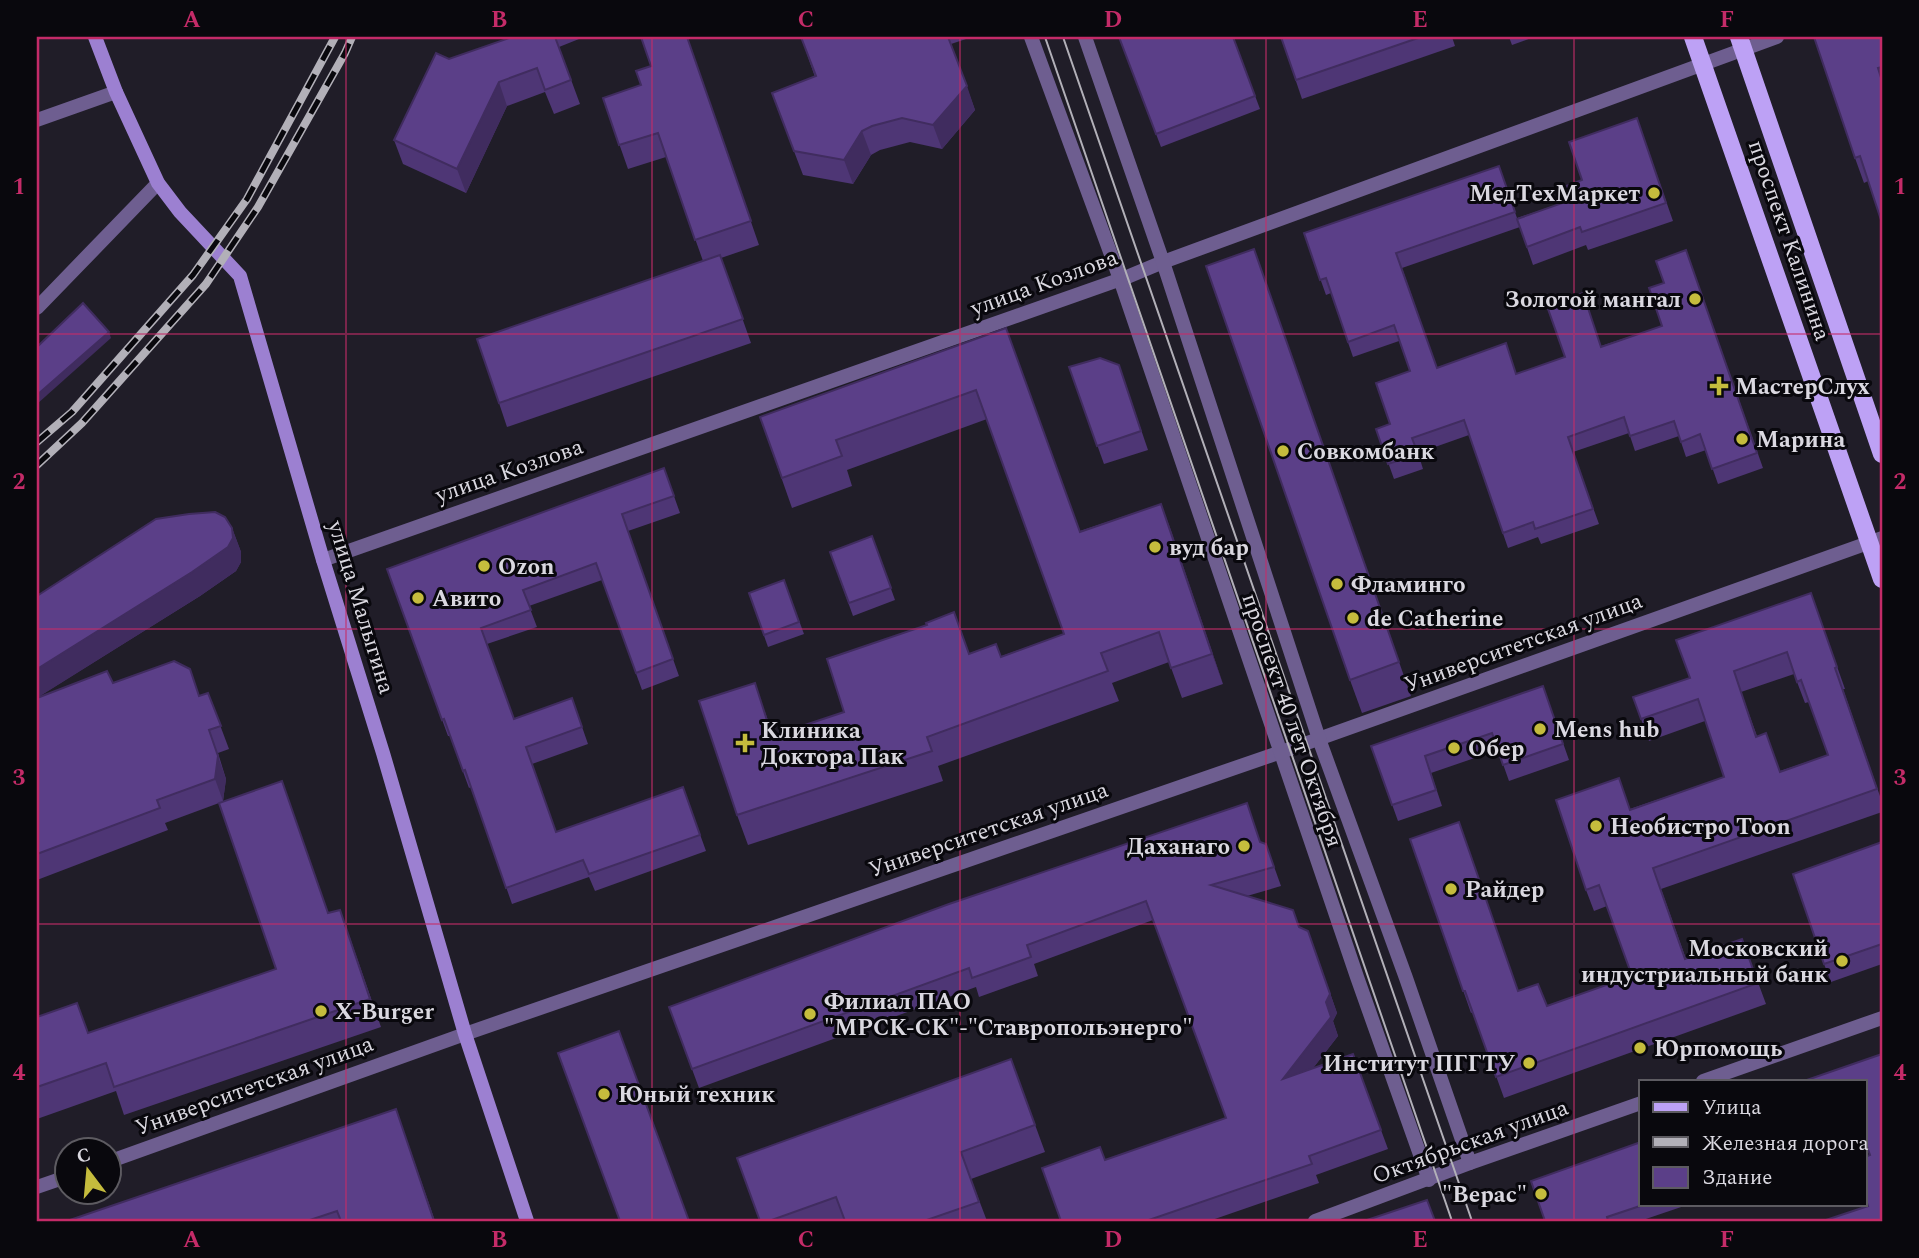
<svg xmlns="http://www.w3.org/2000/svg" width="1919" height="1258" font-family="Spectral,serif">
  <style>
    .lines { fill: none; stroke-linecap: round; stroke-linejoin: round }
    .minor { stroke: #6e5e90; stroke-width: 14 }
    .tertiary { stroke: #6e5e90; stroke-width: 14 }
    .secondary { stroke: #9c80d1; stroke-width: 14 }
    .primary { stroke: #bda1f5; stroke-width: 18 }
    .tram { stroke: #b2b0b8; stroke-width: 2 }
    .rail-casing { stroke: #b2b0b8; stroke-width: 8 }
    .rail { stroke: #09080d; stroke-width: 5; stroke-dasharray: 16; stroke-linecap: butt }
    .wall { fill: #4e3675; fill-rule: evenodd }
    .shaded-wall { fill: #402c5f }
    .building { fill: #5b3f88; stroke: #402c5f; stroke-width: 2; fill-rule: evenodd }
    .grid { fill: none; stroke: #c42b68; stroke-width: 2; stroke-opacity: 0.55 }
    .poi-dot { fill: #c5bc3d; stroke: #09080d; stroke-width: 2.5 }
    .labels { text-anchor: middle; stroke-width: 6; stroke-linejoin: round; paint-order: stroke }
    .poi-label { font-size: 23px; font-weight: bold; fill: #dad8e0; stroke: #09080d; text-anchor: start }
    .street-label { font-size: 23px; fill: #dad8e0; stroke: #09080d }
    .neatline { fill: none; stroke: #c42b68; stroke-width: 2.5 }
    .grid-label { font-size: 23px; text-anchor: middle; font-weight: bold; fill: #c42b68 }
  </style>
  <rect width="100%" height="100%" fill="#201d28"/>
  <g class="lines">
    <!-- minor -->
    <g class="minor">
      <polyline points="37,120 116,92"/>
      <polyline points="323,560 1127,277 1163,262 1777,37"/>
      <polyline points="108,1162 465,1034 1307,743 1882,538"/>
      <polyline points="37,1187 66,1177"/>
    </g>
    <!-- tertiary -->
    <g class="tertiary">
      <polyline points="1031,37 1120,279 1357,977 1429,1180"/>
      <polyline points="1085,37 1163,262 1319,739 1406,978 1470,1163"/>
      <polyline points="37,308 158,183"/>
      <polyline points="1703,1081 1882,1018"/>
      <polyline points="1315,1221 1470,1163 1641,1103"/>
    </g>
    <!-- secondary -->
    <polyline class="secondary" points="95,37 116,92 158,183 180,212 240,276 323,560 383,753 465,1034 527,1221"/>
    <!-- primary -->
    <g class="primary">
      <polyline points="1693,37 1882,579"/>
      <polyline points="1739,37 1882,454"/>
    </g>
    <!-- tram -->
    <g class="tram">
      <polyline points="1045,37 1452,1221"/>
      <polyline points="1063,37 1472,1221"/>
    </g>
    <defs>
      <g id="rail">
        <polyline points="37,442 72,412 193,275 247,199 335,37"/>
        <polyline points="37,465 82,423 206,284 258,207 345,53 352,37"/>
      </g>
    </defs>
    <!-- rail casing -->
    <use href="#rail" class="rail-casing"/>
    <!-- rail -->
    <use href="#rail" class="rail"/>
  </g>
  <!-- wall -->
  <g class="wall">
    <polygon points="512,37 578,37 579,39 559,47 580,104 554,114 545,92 507,106 466,193 403,164 394,140 449,59"/>
    <polygon points="687,37 759,245 721,258 751,343 507,427 499,403 703,261 666,157 628,169 603,98 641,85 651,66"/>
    <polygon points="801,37 965,37 966,39 951,44 975,110 942,149 910,142 880,150 871,155 853,184 803,175 772,93 815,77"/>
    <polygon points="1119,37 1233,37 1260,109 1161,147"/>
    <polygon points="1281,37 1452,37 1455,46 1302,99"/>
    <polygon points="1509,37 1534,37 1512,45"/>
    <polygon points="1882,37 1882,223 1868,181 1864,183 1855,158"/>
    <polygon points="1637,118 1673,221 1588,250 1586,245 1533,265 1520,227 1402,268 1437,368 1516,374 1662,326 1664,283 1686,250 1763,468 1718,484 1706,450 1686,457 1679,436 1635,451 1629,433 1573,452 1599,524 1541,544 1538,537 1508,548 1469,435 1418,453 1423,469 1394,479 1376,429 1390,424 1410,371 1399,341 1353,357 1331,293 1326,295 1304,233 1499,166 1517,218 1571,200 1582,180"/>
    <polygon points="1254,249 1411,696 1362,713 1350,680"/>
    <polygon points="1006,328 1080,531 1161,504 1223,684 1182,698 1169,662 1112,683 1119,701 938,766 943,781 748,845 737,815 765,712 773,735 844,712 1064,634 987,419 847,470 852,486 792,508 760,417"/>
    <polygon points="1119,365 1148,450 1104,464 1069,367"/>
    <polygon points="664,468 680,513 628,531 679,676 642,690 602,580 529,606 537,627 487,644 514,719 572,698 588,744 532,764 556,832 683,787 706,851 595,891 589,877 512,904 471,787 469,788 450,736 448,736 387,569"/>
    <polygon points="232,528 241,552 241,562 236,571 200,596 38,697 113,683 199,696 208,693 229,749 218,753 226,779 223,801 350,938 381,1027 124,1115 116,1091 37,1119 37,1017 88,1033 276,969 219,803 165,823 168,830 37,880 37,596"/>
    <polygon points="872,536 895,600 853,616 830,552"/>
    <polygon points="784,580 804,634 768,647 749,593"/>
    <path d="M1811 593 1845 689H1843L1882 802V812L1661 889 1686 959 1742 939 1766 1004 1504 1098 1473 1012 1471 1013 1410 839 1518 991 1547 1006 1632 976 1607 906 1594 911 1586 890 1630 809 1724 777 1705 721 1649 741 1633 697 1690 678ZM1794 674 1805 703 1809 702 1828 755 1780 771 1757 736 1741 692Z"/>
    <polygon points="1543,686 1569,760 1509,781 1498,750 1431,773 1442,806 1398,821 1371,746"/>
    <polygon points="1261,842 1266,844 1281,886 1247,896 1300,927 1315,950 1337,1013 1333,1021 1338,1036 1313,1068 1353,1054 1388,1149 1316,1175 1319,1183 1209,1221 1061,1221 1105,1160 1226,1118 1153,920 1034,964 1038,976 979,997 976,987 699,1088 669,1007"/>
    <polygon points="1882,844 1882,964 1831,982 1824,964"/>
    <polygon points="1011,1059 1045,1152 971,1179 987,1221 760,1221"/>
    <polygon points="396,1109 435,1221 67,1221"/>
    <polygon points="1641,1204 1690,1204 1640,1221 1545,1221"/>
  </g>
  <!-- shaded-wall -->
  <g class="shaded-wall">
    <polygon points="499,82 507,106 466,193 457,169"/>
    <polygon points="967,86 975,110 942,149 933,125"/>
    <polygon points="862,131 871,155 853,184 844,160"/>
    <polygon points="109,332 111,338 37,404 37,395"/>
    <polygon points="1161,504 1172,533 1223,684 1212,654"/>
    <polygon points="232,528 241,552 241,562 236,571 200,596 37,698 37,669"/>
    <polygon points="209,730 226,779 223,801 215,779"/>
    <polygon points="1315,950 1337,1013 1333,1021 1338,1036 1290,1098 1283,1079"/>
  </g>
  <!-- building -->
  <g class="building">
    <polygon points="512,37 555,37 571,80 545,90 537,68 499,82 457,169 394,140 436,53 449,59"/>
    <polygon points="641,37 687,37 751,221 695,240 658,133 619,145 603,98 641,85 636,71 651,66"/>
    <polygon points="801,37 948,37 967,86 933,125 902,118 872,126 862,131 844,160 794,151 772,93 816,76"/>
    <polygon points="1119,37 1233,37 1255,96 1156,134"/>
    <polygon points="1281,37 1421,37 1296,80"/>
    <polygon points="1814,37 1882,37 1882,67 1878,68 1882,81 1882,223 1860,156 1855,158"/>
    <polygon points="1637,118 1666,203 1582,232 1580,227 1527,247 1517,219 1571,200 1566,186 1582,180 1569,142"/>
    <polygon points="1499,166 1515,212 1396,253 1437,368 1506,343 1516,374 1565,357 1547,306 1583,293 1601,347 1662,326 1649,288 1664,283 1656,261 1686,250 1757,453 1712,469 1700,434 1681,442 1674,421 1630,436 1624,417 1568,437 1593,509 1535,529 1533,522 1503,533 1464,420 1412,438 1418,454 1388,464 1376,429 1390,424 1376,383 1410,371 1394,325 1348,342 1326,278 1320,280 1304,233"/>
    <polygon points="1254,249 1399,662 1350,680 1206,266"/>
    <polygon points="720,255 743,319 499,403 477,339"/>
    <polygon points="83,303 109,332 37,395 37,347"/>
    <polygon points="1006,328 1080,532 1161,504 1212,654 1171,668 1159,632 1101,653 1108,671 927,737 932,751 737,815 699,701 755,683 772,736 844,712 827,659 927,625 926,623 954,612 969,654 996,644 1001,657 1064,634 976,390 836,440 842,456 782,478 760,417"/>
    <polygon points="1100,358 1119,365 1141,431 1097,446 1069,367"/>
    <polygon points="664,468 674,496 622,514 673,659 636,673 596,563 523,590 531,610 481,628 514,719 572,698 582,727 526,747 556,832 683,787 700,835 589,874 583,860 506,888 465,770 463,771 444,719 442,720 387,569"/>
    <polygon points="215,512 225,517 232,528 233,538 228,547 192,572 37,669 37,596 156,519 189,514"/>
    <polygon points="872,536 891,588 849,603 830,552"/>
    <polygon points="784,580 799,622 764,635 749,593"/>
    <path d="M1811 593 1837 667 1835 668 1877 789 1653 868 1685 959 1742 939 1758 983 1496 1077 1465 991H1463L1410 839 1459 822 1518 991 1538 984 1547 1006 1632 976 1599 885 1586 890 1556 800 1619 778 1630 810 1724 777 1698 699 1641 719 1633 697 1690 678 1676 640ZM1787 652 1797 682 1801 680 1828 755 1780 772 1766 733 1756 737 1734 671Z"/>
    <polygon points="174,661 190,669 199,696 208,693 221,726 209,730 218,756 215,779 157,800 160,808 37,854 37,698 107,671 113,683"/>
    <polygon points="1543,686 1563,744 1503,765 1492,733 1425,756 1436,790 1392,805 1371,746"/>
    <polygon points="282,781 328,913 340,910 370,999 114,1087 106,1063 37,1087 37,1017 77,1003 88,1033 276,969 219,803"/>
    <polygon points="1247,803 1260,842 1266,844 1274,867 1211,885 1293,910 1299,927 1308,931 1330,994 1326,1002 1331,1017 1283,1079 1353,1054 1381,1130 1309,1156 1312,1164 1146,1221 1061,1221 1042,1168 1100,1147 1105,1160 1226,1118 1146,901 1027,945 1031,957 972,978 969,968 692,1069 669,1007 949,904"/>
    <polygon points="1882,842 1882,944 1824,964 1793,874"/>
    <polygon points="619,1031 689,1221 620,1221 558,1053"/>
    <polygon points="1882,1054 1882,1221 1823,1221 1868,1206 1865,1197 1865,1157 1870,1155 1865,1141 1865,1081 1804,1081"/>
    <polygon points="1011,1059 1035,1125 961,1152 979,1202 924,1221 845,1221 836,1197 769,1221 760,1221 737,1158"/>
    <polygon points="396,1109 434,1221 341,1221 337,1211 307,1221 67,1221"/>
    <polygon points="1641,1142 1641,1204 1646,1204 1607,1217 1608,1221 1545,1221 1531,1181"/>
    <polygon points="1427,1200 1435,1221 1364,1221"/>
  </g>
  <!-- grid -->
  <path class="grid" d="M346 37V1221M652 37V1221M960 37V1221M1266 37V1221M1574 37V1221M37 334H1882M37 629H1882M37 924H1882"/>
  <!-- markers -->
  <g class="poi-dot">
    <circle cx="1654" cy="193" r="7"/>
    <circle cx="1695" cy="299" r="7"/>
    <path d="M1715.5 375.5h7v7h7v7h-7v7h-7v-7h-7v-7h7z"/>
    <circle cx="1742" cy="439" r="7"/>
    <circle cx="1283" cy="451" r="7"/>
    <circle cx="1155" cy="547" r="7"/>
    <circle cx="484" cy="566" r="7"/>
    <circle cx="1337" cy="584" r="7"/>
    <circle cx="418" cy="598" r="7"/>
    <circle cx="1353" cy="618" r="7"/>
    <circle cx="1540" cy="729" r="7"/>
    <path d="M741.5 732.5h7v7h7v7h-7v7h-7v-7h-7v-7h7z"/>
    <circle cx="1454" cy="748" r="7"/>
    <circle cx="1596" cy="826" r="7"/>
    <circle cx="1244" cy="846" r="7"/>
    <circle cx="1451" cy="889" r="7"/>
    <circle cx="1842" cy="961" r="7"/>
    <circle cx="321" cy="1011" r="7"/>
    <circle cx="810" cy="1014" r="7"/>
    <circle cx="1640" cy="1048" r="7"/>
    <circle cx="1529" cy="1063" r="7"/>
    <circle cx="604" cy="1094" r="7"/>
    <circle cx="1541" cy="1194" r="7"/>
  </g>
  <g class="labels">
    <!-- poi labels -->
    <g class="poi-label">
      <text x="1640" y="201" text-anchor="end">МедТехМаркет</text>
      <text x="1681" y="307" text-anchor="end">Золотой мангал</text>
      <text x="1735" y="394">МастерСлух</text>
      <text x="1756" y="447">Марина</text>
      <text x="1297" y="459">Совкомбанк</text>
      <text x="1169" y="555">вуд бар</text>
      <text x="498" y="574">Ozon</text>
      <text x="1351" y="592">Фламинго</text>
      <text x="432" y="606">Авито</text>
      <text x="1367" y="626">de Catherine</text>
      <text x="1554" y="737">Mens hub</text>
      <text x="761" y="738">Клиника<tspan x="761" dy="26">Доктора Пак</tspan></text>
      <text x="1468" y="756">Обер</text>
      <text x="1610" y="834">Необистро Toon</text>
      <text x="1230" y="854" text-anchor="end">Даханаго</text>
      <text x="1465" y="897">Райдер</text>
      <text x="1828" y="956" text-anchor="end">Московский<tspan x="1828" dy="26">индустриальный банк</tspan></text>
      <text x="824" y="1009">Филиал ПАО<tspan x="824" dy="26">"МРСК-СК"-"Ставропольэнерго"</tspan></text>
      <text x="335" y="1019">X-Burger</text>
      <text x="1654" y="1056">Юрпомощь</text>
      <text x="1515" y="1071" text-anchor="end">Институт ПГГТУ</text>
      <text x="618" y="1102">Юный техник</text>
      <text x="1527" y="1202" text-anchor="end">"Верас"</text>
    </g>
    <!-- street labels -->
    <g class="street-label">
      <text transform="translate(1790 240) rotate(71)" y="8">проспект Калинина</text>
      <text transform="translate(1044 282) rotate(-20)" y="8">улица Козлова</text>
      <text transform="translate(509 470) rotate(-19)" y="8">улица Козлова</text>
      <text transform="translate(362 607) rotate(73)" y="8">улица Малыгина</text>
      <text transform="translate(1523 642) rotate(-20)" y="8">Университетская улица</text>
      <text transform="translate(1293 720) rotate(71)" y="8">проспект 40 лет Октября</text>
      <text transform="translate(988 829) rotate(-19)" y="8">Университетская улица</text>
      <text transform="translate(254 1085) rotate(-20)" y="8">Университетская улица</text>
      <text transform="translate(1470 1141) rotate(-20)" y="8">Октябрьская улица</text>
    </g>
  </g>
  <!-- border -->
  <rect width="1919" height="1258" fill="none" stroke="#09080d" stroke-width="77"/>
  <!-- legend -->
  <rect x="1639" y="1080" width="228" height="126" fill="#09080d" stroke="#5d5b61" stroke-width="2"/>
  <rect x="1653" y="1102" width="35" height="10" fill="#bda1f5" stroke="#5d5b61" stroke-width="2"/>
  <text x="1702" y="1114" font-size="21" fill="#dad8e0">Улица</text>
  <rect x="1653" y="1137" width="35" height="10" fill="#b2b0b8" stroke="#5d5b61" stroke-width="2"/>
  <text x="1702" y="1150" font-size="21" fill="#dad8e0">Железная дорога</text>
  <rect x="1653" y="1167" width="35" height="21" fill="#5b3f88" stroke="#5d5b61" stroke-width="2"/>
  <text x="1702" y="1184" font-size="21" fill="#dad8e0">Здание</text>
  <!-- north arrow -->
  <g transform="translate(88 1171) rotate(344)"><circle r="33" fill="#09080d" stroke="#5d5b61" stroke-width="2"/>
  <path d="M0-5L12 26L0 18L-12 26Z" fill="#c5bc3d"/>
  <text y="-10" font-size="19" font-weight="bold" text-anchor="middle" fill="#dad8e0">С</text>
  </g>
  <rect x="38" y="38" width="1843" height="1182" class="neatline"/>
  <g class="grid-label">
    <text x="192" y="27">A</text>
    <text x="499" y="27">B</text>
    <text x="806" y="27">C</text>
    <text x="1113" y="27">D</text>
    <text x="1420" y="27">E</text>
    <text x="1727" y="27">F</text>
    <text x="19" y="194">1</text>
    <text x="1900" y="194">1</text>
    <text x="19" y="489">2</text>
    <text x="1900" y="489">2</text>
    <text x="19" y="785">3</text>
    <text x="1900" y="785">3</text>
    <text x="19" y="1080">4</text>
    <text x="1900" y="1080">4</text>
    <text x="192" y="1247">A</text>
    <text x="499" y="1247">B</text>
    <text x="806" y="1247">C</text>
    <text x="1113" y="1247">D</text>
    <text x="1420" y="1247">E</text>
    <text x="1727" y="1247">F</text>
  </g>
</svg>
